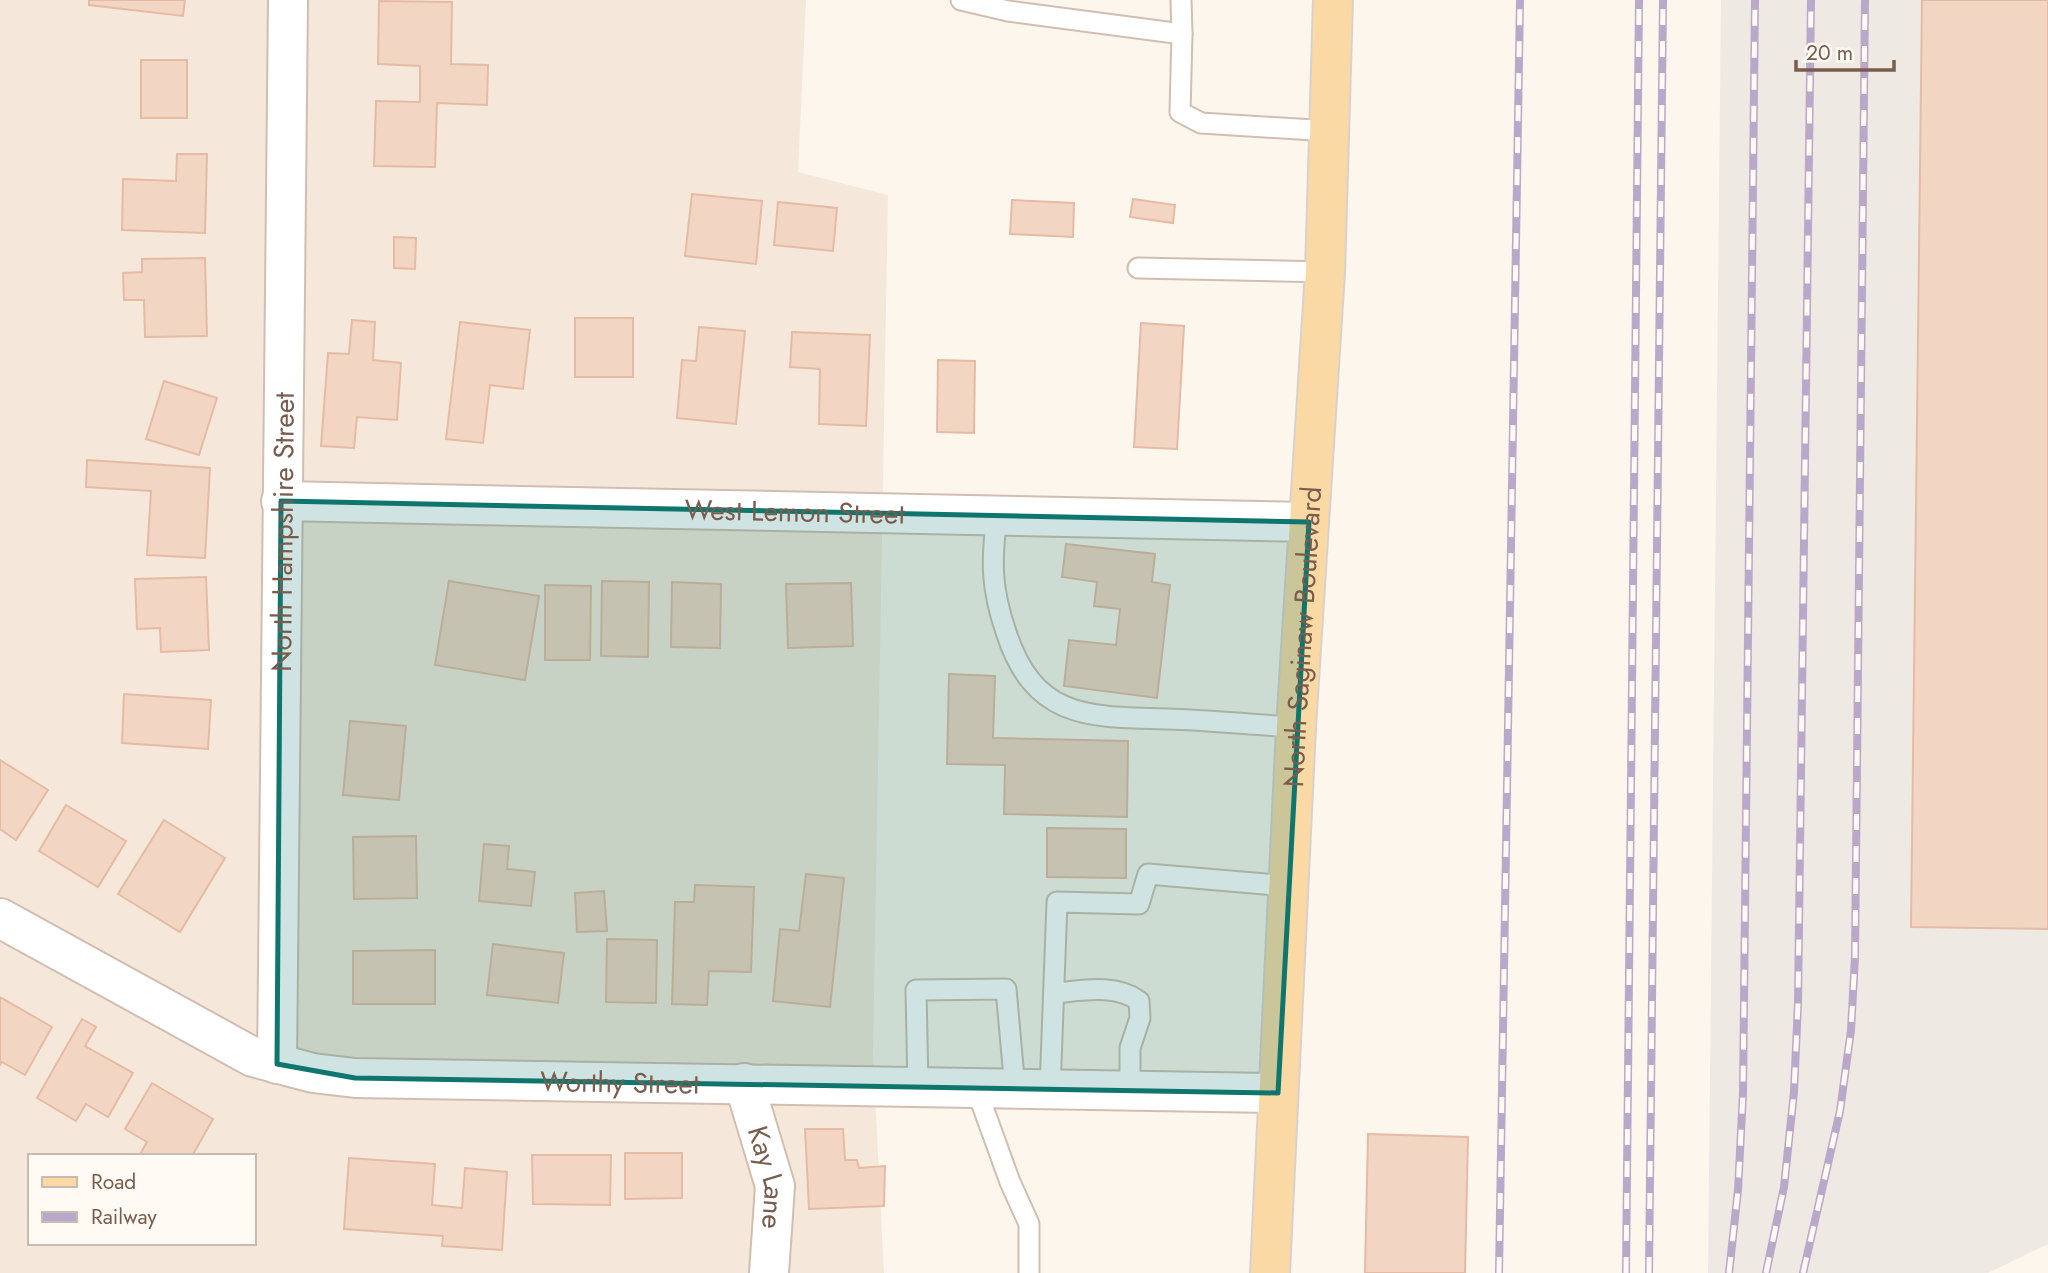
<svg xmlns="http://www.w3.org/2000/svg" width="2048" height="1273" font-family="Jost,sans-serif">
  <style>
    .residential { fill: #f5e8da; fill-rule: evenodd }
    .industrial { fill: #efe9e4 }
    .building { fill: #f3d5c3; stroke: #e6bba3; stroke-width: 2 }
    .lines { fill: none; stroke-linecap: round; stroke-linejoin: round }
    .lane-casing { stroke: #d1beb0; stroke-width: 23 }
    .street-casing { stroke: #d1beb0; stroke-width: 42 }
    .primary-casing { stroke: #dad1cd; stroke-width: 42 }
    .lane { stroke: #fff; stroke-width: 19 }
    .street { stroke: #fff; stroke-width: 38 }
    .primary { stroke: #fbd9a5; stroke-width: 38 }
    .rail-casing { stroke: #b9a8c9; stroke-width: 8 }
    .rail { stroke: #fffaf3; stroke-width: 5; stroke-dasharray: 16; stroke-linecap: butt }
    .marked { fill: #0f766e; fill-opacity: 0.2; stroke: #0f766e; stroke-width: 5; stroke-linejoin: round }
    .labels { text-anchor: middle; stroke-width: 5; stroke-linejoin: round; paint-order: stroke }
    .street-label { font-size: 28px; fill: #7a5c4d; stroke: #fffaf3 }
  </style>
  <rect width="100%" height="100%" fill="#fdf6ec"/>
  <!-- residential -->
  <path class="residential" d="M0 0H806L798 172 888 195 873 1054 884 1273H0ZM30 1156H254V1243H30Z"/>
  <!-- industrial -->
  <polygon class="industrial" points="1721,0 2048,0 2048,1244 1988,1273 1708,1273"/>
  <!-- building -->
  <g class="building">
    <polygon points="89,0 185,0 183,16 89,5"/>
    <polygon points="1922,0 2048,0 2048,929 1911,927"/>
    <polygon points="379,1 452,2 451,64 488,65 487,105 437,103 435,167 374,166 376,101 420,102 420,66 378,64"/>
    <rect x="141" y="60" width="46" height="58"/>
    <polygon points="177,154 207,154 205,233 122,230 123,179 176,181"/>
    <polygon points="692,194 762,201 756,264 685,256"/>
    <polygon points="1133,199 1175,205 1173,223 1130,217"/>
    <polygon points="1012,200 1074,203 1073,237 1010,234"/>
    <polygon points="778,202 837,208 833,251 774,245"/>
    <polygon points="394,237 416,238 415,269 394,268"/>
    <polygon points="205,258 207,336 145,337 144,300 124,300 123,273 142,272 142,259"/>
    <rect x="575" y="318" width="58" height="59"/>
    <polygon points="352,320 375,322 373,360 401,363 397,420 357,417 354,448 321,446 328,353 349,354"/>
    <polygon points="460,322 530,330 523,389 490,385 483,443 446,439"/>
    <polygon points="1141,323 1184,326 1177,449 1134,447"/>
    <polygon points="699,327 745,331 736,424 677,418 682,360 696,361"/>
    <polygon points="792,332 870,335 866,426 819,424 820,369 790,367"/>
    <polygon points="938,360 975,361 974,433 937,432"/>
    <polygon points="164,381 217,398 199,455 146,439"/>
    <polygon points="87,460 210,468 205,558 147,555 151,491 86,487"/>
    <polygon points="1066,544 1155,554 1152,582 1170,585 1157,698 1064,686 1069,640 1116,645 1120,609 1094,606 1097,582 1062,577"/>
    <polygon points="206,577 209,650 161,652 160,628 137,629 135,579"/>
    <polygon points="449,581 539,596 525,680 435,665"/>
    <polygon points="602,581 649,582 648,657 601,656"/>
    <polygon points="672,582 721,584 720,648 671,647"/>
    <polygon points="851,583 853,646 788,648 786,584"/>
    <polygon points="545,585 591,586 590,660 545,660"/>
    <polygon points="949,674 995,676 993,738 1128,741 1127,817 1004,814 1005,765 947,764"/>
    <polygon points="124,694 211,700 208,749 122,743"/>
    <polygon points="350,721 406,726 399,800 343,795"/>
    <polygon points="0,760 48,790 16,840 0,829"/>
    <polygon points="66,805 126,841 98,887 39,851"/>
    <polygon points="164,820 225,858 180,932 118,894"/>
    <polygon points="1047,828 1126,829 1126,878 1047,877"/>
    <polygon points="416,836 417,898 354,899 353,837"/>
    <polygon points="484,844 509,846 507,869 535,872 531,906 479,901"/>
    <polygon points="806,874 844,878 830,1007 773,1001 780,929 799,931"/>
    <polygon points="695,885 754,887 751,972 709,971 707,1005 672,1004 675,902 694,902"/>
    <polygon points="604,891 607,931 577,932 575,893"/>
    <polygon points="607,939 657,940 656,1003 606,1002"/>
    <polygon points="493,944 564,953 558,1003 487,995"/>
    <polygon points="435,950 435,1004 353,1004 353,951"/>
    <polygon points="0,997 52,1027 25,1075 2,1062 0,1065"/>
    <polygon points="82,1019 96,1027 85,1046 133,1073 108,1117 86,1104 76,1121 37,1098"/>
    <polygon points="152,1083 213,1119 192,1156 139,1156 147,1142 125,1129"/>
    <polygon points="805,1129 843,1129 845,1160 857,1160 859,1168 885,1166 884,1206 809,1209"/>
    <polygon points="1368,1134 1468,1137 1465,1273 1365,1273"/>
    <polygon points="625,1153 682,1153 682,1198 625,1199"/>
    <polygon points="532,1155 611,1155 610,1205 533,1204"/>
    <polygon points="349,1158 435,1164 432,1205 462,1208 465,1168 507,1172 502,1250 442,1246 443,1236 344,1229"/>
  </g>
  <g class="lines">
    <defs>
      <g id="lane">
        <polyline points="961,0 1008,11 1182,34 1180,112 1201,123 1330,131"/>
        <polyline points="1181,0 1182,34"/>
        <polyline points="1138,268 1325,272"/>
        <path d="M997 516C991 561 991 588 1006 632 1034 719 1088 717 1167 719 1210 720 1253 725 1296 727"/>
        <path d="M1054 993C1081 991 1115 983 1139 1001L1140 1018 1130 1048V1091"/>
        <polyline points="918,1087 916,990 1006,989 1015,1089"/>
        <polyline points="976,1088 1010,1182 1029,1224 1029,1273"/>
        <polyline points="1050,1090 1057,902 1139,904 1148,874 1288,886"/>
      </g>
      <g id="street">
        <path id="s1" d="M281 501 1309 522"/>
        <path id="s2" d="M0 918 253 1057 313 1073 355 1078 1278 1093"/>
        <path id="s3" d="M277 1064 288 0"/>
        <path id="s4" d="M744 1083 775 1186 769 1273"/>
      </g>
      <g id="primary">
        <path id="s5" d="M1270 1273 1296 727 1325 272 1333 0"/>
      </g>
    </defs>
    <!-- lane casing -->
    <use href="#lane" class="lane-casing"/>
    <!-- street casing -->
    <use href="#street" class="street-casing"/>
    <!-- primary casing -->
    <use href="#primary" class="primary-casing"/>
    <!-- lane -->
    <use href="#lane" class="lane"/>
    <!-- street -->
    <use href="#street" class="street"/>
    <!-- primary -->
    <use href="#primary" class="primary"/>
    <defs>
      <g id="rail">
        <polyline points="1499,1273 1520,0"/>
        <polyline points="1626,1273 1639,0"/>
        <polyline points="1649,1273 1663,0"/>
        <polyline points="1729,1273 1738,1190 1743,1093 1755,0"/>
        <polyline points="1766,1273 1784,1187 1794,1092 1798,1003 1811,0"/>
        <polyline points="1803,1273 1840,1111 1851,1030 1855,957 1865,0"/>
      </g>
    </defs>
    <!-- rail casing -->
    <use href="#rail" class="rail-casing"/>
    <!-- rail -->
    <use href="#rail" class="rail"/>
  </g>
  <!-- marked area -->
  <path class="marked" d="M281 501 1309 522 1278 1093 355 1078 277 1064Z"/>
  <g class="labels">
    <!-- street labels -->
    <g class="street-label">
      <text dy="10" stroke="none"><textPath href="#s1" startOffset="514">West Lemon Street</textPath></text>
      <text dy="10" stroke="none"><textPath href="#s3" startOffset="532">North Hampshire Street</textPath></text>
      <text dy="10" stroke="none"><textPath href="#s5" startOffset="637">North Saginaw Boulevard</textPath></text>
      <text dy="10" stroke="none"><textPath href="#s2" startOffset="658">Worthy Street</textPath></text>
      <text dy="10" stroke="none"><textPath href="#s4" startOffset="98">Kay Lane</textPath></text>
    </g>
  </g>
  <!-- legend -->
  <rect x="28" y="1154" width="228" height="91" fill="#fffaf3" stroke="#cabbb1" stroke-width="2"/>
  <rect x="42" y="1177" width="35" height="10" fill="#fbd9a5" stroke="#cabbb1" stroke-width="2"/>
  <text x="91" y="1189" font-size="21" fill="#7a5c4d">Road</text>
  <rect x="42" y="1212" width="35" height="10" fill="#b9a8c9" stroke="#cabbb1" stroke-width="2"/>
  <text x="91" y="1224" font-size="21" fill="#7a5c4d">Railway</text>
  <!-- scale -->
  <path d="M1796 60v10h98v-10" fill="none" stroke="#7a5c4d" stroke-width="3.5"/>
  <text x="1806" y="60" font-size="21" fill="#7a5c4d" stroke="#fffaf3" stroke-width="5" paint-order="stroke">20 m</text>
</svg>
